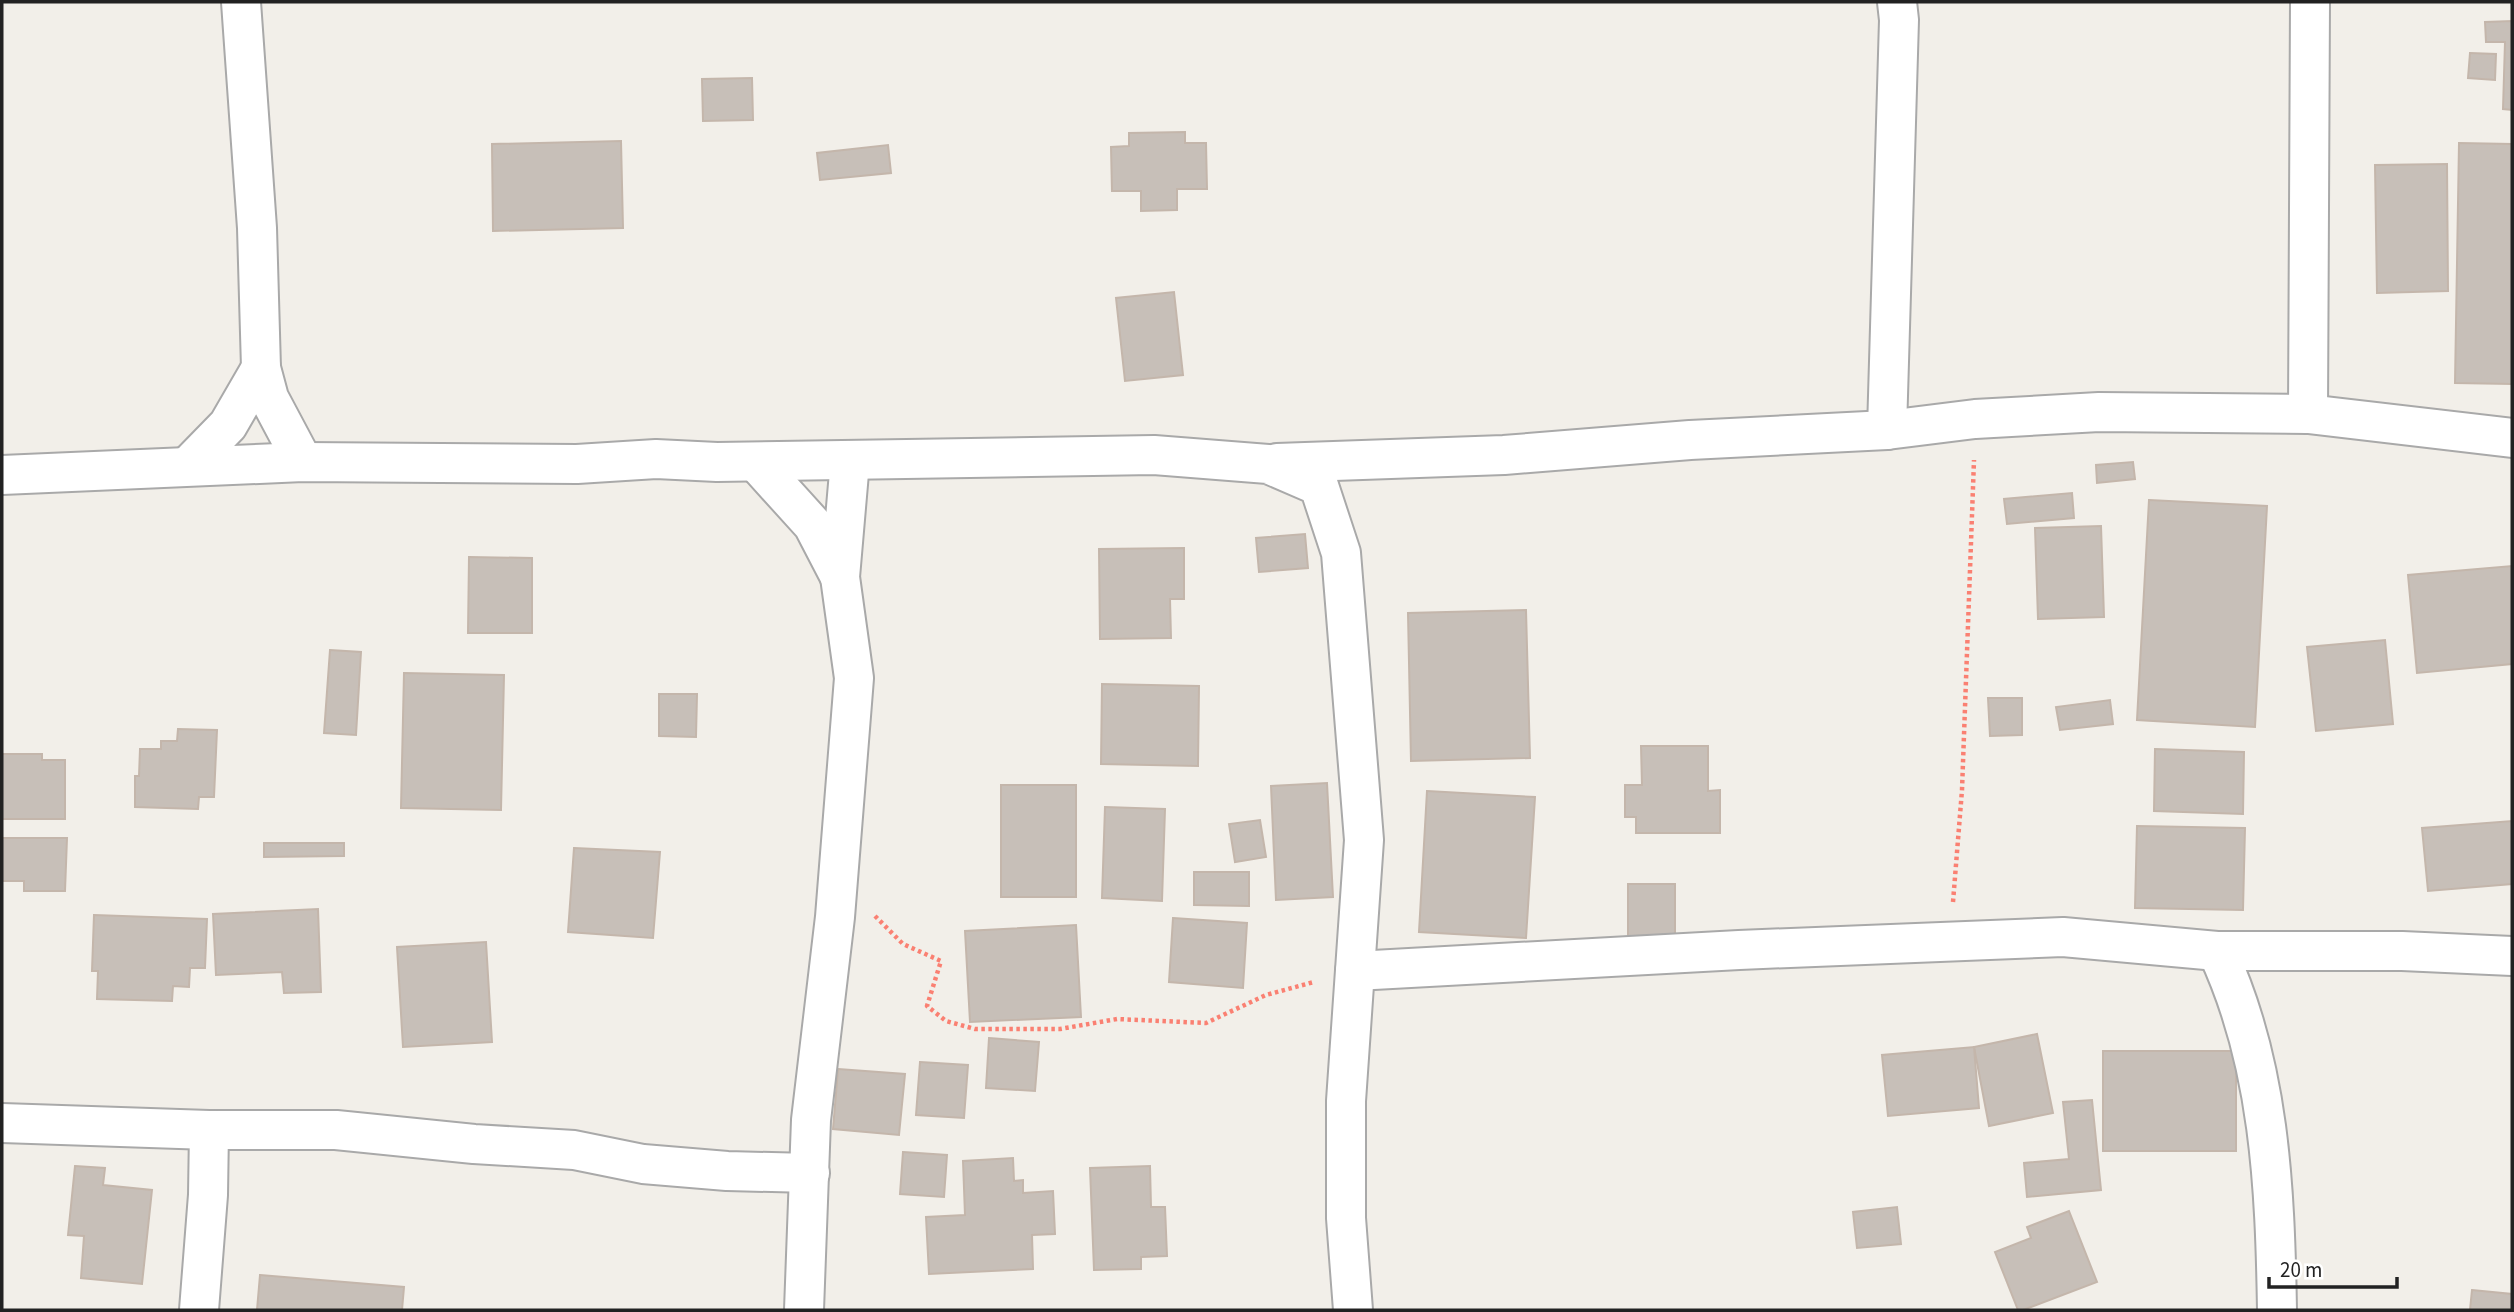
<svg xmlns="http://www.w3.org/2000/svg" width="2514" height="1312" font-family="'Source Sans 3',sans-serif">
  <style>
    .building { fill: #c7bfb8; stroke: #c4b6ab; stroke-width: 2 }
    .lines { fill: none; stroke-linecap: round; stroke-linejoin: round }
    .minor-casing { stroke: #a9a9a9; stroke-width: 42 }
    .path { stroke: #fa8072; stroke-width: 4.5; stroke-dasharray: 3.5 3.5; stroke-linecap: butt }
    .minor { stroke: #fff; stroke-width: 38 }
  </style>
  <rect width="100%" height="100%" fill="#f2efe9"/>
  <!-- building -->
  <g class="building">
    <polygon points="2512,21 2512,110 2503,109 2505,42 2486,42 2485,22"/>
    <polygon points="2470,53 2496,54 2495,80 2468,78"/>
    <polygon points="752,78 753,120 703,121 702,79"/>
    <polygon points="1185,132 1185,143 1206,143 1207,189 1177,189 1177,210 1141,211 1141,191 1112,191 1111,147 1129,146 1129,133"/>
    <polygon points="621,141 623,228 493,231 492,144"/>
    <polygon points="2459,143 2512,144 2512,384 2455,383"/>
    <polygon points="888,145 891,173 820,180 817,153"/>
    <polygon points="2447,164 2448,291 2377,293 2375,165"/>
    <polygon points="1174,292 1183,375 1125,381 1116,298"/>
    <polygon points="2133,462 2135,479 2097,483 2096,465"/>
    <polygon points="2072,493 2074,518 2007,524 2004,499"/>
    <polygon points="2149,500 2267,506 2255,727 2137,720"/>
    <polygon points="2101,526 2104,617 2038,619 2035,528"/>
    <polygon points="1305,534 1308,568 1259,572 1256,538"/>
    <polygon points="1184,548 1184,599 1170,599 1171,638 1100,639 1099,549"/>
    <polygon points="469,557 532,558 532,633 468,633"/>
    <polygon points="2512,566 2512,664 2417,673 2408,575"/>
    <polygon points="1526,610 1530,758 1411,761 1408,613"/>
    <polygon points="2385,640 2393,724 2316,731 2307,647"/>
    <polygon points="330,650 361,652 356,735 324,733"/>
    <polygon points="404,673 504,675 501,810 401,808"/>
    <polygon points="1102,684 1199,686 1198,766 1101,764"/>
    <polygon points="659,694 697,694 696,737 659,736"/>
    <polygon points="1988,698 2022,698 2022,735 1990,736"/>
    <polygon points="2110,700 2113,724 2060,730 2056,707"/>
    <polygon points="178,729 217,730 214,797 199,797 198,809 135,807 135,776 139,776 140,749 161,749 161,741 177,741"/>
    <polygon points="1641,746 1708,746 1708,791 1720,790 1720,833 1636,833 1636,817 1625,817 1625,785 1642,785"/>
    <polygon points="2155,749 2244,752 2243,814 2154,811"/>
    <polygon points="2,754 42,754 42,760 65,760 65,819 2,819"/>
    <polygon points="1327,783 1333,897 1276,900 1271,786"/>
    <rect x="1001" y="785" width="75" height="112"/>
    <polygon points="1427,791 1535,797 1526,938 1419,932"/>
    <polygon points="1105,807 1165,809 1162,901 1102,898"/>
    <polygon points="1260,820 1266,857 1235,862 1229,824"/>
    <polygon points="2512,821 2512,884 2428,891 2422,828"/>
    <polygon points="2137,826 2245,828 2243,910 2135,908"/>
    <polygon points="2,838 67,838 65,891 24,891 24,881 2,881"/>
    <polygon points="264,843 344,843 344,856 264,857"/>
    <polygon points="574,848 660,852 653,938 568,932"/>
    <polygon points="1194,872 1249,872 1249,906 1194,905"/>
    <rect x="1628" y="884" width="47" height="56"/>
    <polygon points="318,909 321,992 284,993 282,972 216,975 213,914"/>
    <polygon points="94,915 207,919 205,968 190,968 189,987 173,986 172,1001 97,999 98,971 92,971"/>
    <polygon points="1173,918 1247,923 1243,988 1169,982"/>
    <polygon points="1076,925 1081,1017 970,1022 965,931"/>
    <polygon points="486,942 492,1042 403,1047 397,947"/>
    <polygon points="2037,1034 2053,1113 1989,1126 1974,1047"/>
    <polygon points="989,1038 1039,1042 1035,1091 986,1088"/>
    <polygon points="1974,1047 1979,1108 1888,1116 1882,1055"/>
    <rect x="2103" y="1051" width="133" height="100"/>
    <polygon points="920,1062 968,1065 964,1118 916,1115"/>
    <polygon points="838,1069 905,1074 899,1135 833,1129"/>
    <polygon points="2092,1100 2101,1190 2027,1197 2024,1163 2069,1159 2063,1102"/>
    <polygon points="903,1152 947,1155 944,1197 900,1194"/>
    <polygon points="1013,1158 1014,1181 1023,1180 1023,1193 1053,1191 1055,1234 1032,1235 1033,1269 929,1274 926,1217 965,1215 963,1161"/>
    <polygon points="75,1166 105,1168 103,1185 152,1190 142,1284 81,1278 84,1236 68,1235"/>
    <polygon points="1150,1166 1151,1207 1165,1207 1167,1256 1141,1257 1141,1269 1094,1270 1090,1168"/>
    <polygon points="1897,1207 1901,1244 1857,1248 1853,1212"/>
    <polygon points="2069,1211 2097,1282 2023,1310 2018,1310 1995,1252 2031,1238 2027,1227"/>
    <polygon points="260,1275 404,1287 402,1310 257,1310"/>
    <polygon points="2472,1290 2512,1294 2512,1310 2470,1310"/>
  </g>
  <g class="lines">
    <defs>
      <g id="minor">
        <polyline points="241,2 257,228 261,368 269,398 303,462"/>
        <polyline points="2308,414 2310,2"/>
        <polyline points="1887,430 1899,20 1897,2"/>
        <polyline points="756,462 813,525 840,577"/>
        <polyline points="1277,463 1504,455 1690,440 1887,430 1975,419 2099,412 2308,414 2512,438"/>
        <polyline points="188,466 228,425 261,368"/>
        <polyline points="2,475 303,462 577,464 656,459 717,462 1154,455 1268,464 1319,486 1341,553 1364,840 1346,1101 1346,1218 1353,1310"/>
        <path d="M2217 951C2270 1064 2275 1188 2277 1310"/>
        <polyline points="1355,971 1739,950 2063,937 2217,951 2402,951 2512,956"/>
        <polyline points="2,1123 209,1130 336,1130 474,1144 574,1150 643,1164 727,1171 810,1173"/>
        <polyline points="199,1310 208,1195 209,1130"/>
        <polyline points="804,1310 811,1120 835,917 854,678 840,577 850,461"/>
      </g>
    </defs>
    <!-- minor casing -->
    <use href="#minor" class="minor-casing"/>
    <!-- path -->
    <g class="path">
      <polyline points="1953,902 1962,790 1974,460"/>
      <polyline points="875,916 903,944 941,961 927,1006 946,1021 975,1029 1060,1029 1117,1019 1206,1023 1266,995 1314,982"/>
    </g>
    <!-- minor -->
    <use href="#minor" class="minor"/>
  </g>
  <!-- border -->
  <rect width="2514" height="1312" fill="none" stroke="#222222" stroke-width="7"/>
  <!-- scale -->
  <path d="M2269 1277v10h128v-10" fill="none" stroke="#222222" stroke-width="3.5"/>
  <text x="2280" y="1277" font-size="21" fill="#222222" stroke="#ffffff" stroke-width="5" paint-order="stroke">20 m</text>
</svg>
